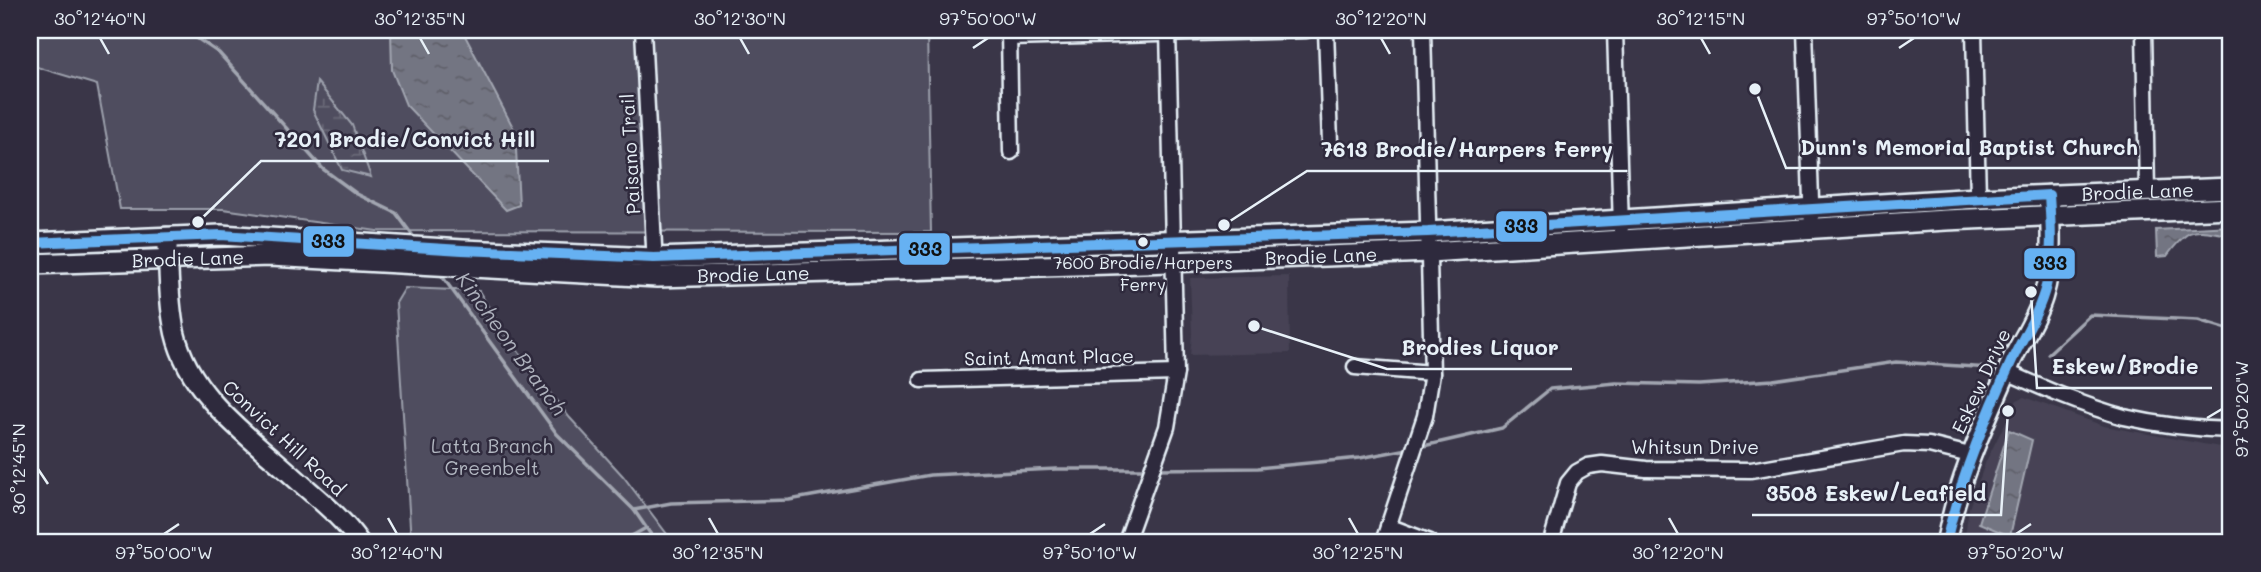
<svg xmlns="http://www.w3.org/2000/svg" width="2261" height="572" font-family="Mali,sans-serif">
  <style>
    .built { fill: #464354 }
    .green { fill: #504e5f; stroke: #9ca0ac; stroke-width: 2 }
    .wetland { fill: url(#wetland-marsh); stroke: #9ca0ac; stroke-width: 2 }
    .water { fill: url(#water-ripples); stroke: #a2a6b1; stroke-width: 2 }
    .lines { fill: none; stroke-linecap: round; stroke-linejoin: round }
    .stream { stroke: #a2a6b1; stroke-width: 3.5 }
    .minor-casing { stroke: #e8f1f8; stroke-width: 19 }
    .tertiary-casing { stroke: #e8f1f8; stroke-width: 23 }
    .secondary-casing { stroke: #e8f1f8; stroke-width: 24 }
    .minor { stroke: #2f2a3d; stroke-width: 14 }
    .tertiary { stroke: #2f2a3d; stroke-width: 18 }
    .secondary { stroke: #2f2a3d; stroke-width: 19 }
    .bus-1-casing { stroke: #2f2a3d; stroke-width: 16 }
    .bus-1 { stroke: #66b1f2; stroke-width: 10 }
    .ticks { fill: none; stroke: #e8f1f8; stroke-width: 2.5 }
    .bus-dot { fill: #e8f1f8; stroke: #2f2a3d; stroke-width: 2.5 }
    .labels { text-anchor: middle; stroke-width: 5; stroke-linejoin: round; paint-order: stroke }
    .bus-label { font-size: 17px; fill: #e8f1f8; stroke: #2f2a3d }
    .street-label { font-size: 19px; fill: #e8f1f8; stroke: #2f2a3d }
    .park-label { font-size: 19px; fill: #b3b8c2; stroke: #2f2a3d }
    .water-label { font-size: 21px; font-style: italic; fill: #aeb2bd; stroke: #2f2a3d }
    .leader { fill: none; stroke: #e8f1f8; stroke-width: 2.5 }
    .callout-dot { fill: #e8f1f8; stroke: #2f2a3d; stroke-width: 2.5 }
    .callout-label { font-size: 21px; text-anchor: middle; font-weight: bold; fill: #e8f1f8; stroke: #2f2a3d; stroke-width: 5; stroke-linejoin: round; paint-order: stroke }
    .line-badge { stroke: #2f2a3d; stroke-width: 2.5 }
    .pale-badge-label { font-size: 19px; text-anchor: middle; font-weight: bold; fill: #111 }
    .neatline { fill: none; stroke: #e8f1f8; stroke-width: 2.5 }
    .ticks-label { font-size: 18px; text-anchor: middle; fill: #e8f1f8 }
  </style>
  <defs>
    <pattern id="wetland-marsh" width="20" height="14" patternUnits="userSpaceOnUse" patternTransform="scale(1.75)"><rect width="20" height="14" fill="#504e5f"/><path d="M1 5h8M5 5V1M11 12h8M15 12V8" fill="none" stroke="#696877"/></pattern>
    <pattern id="water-ripples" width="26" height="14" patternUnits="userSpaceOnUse" patternTransform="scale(1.75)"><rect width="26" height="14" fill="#737482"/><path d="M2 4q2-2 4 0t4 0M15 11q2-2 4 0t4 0" fill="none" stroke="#5f6069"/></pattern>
  </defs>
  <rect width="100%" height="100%" fill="#3a3648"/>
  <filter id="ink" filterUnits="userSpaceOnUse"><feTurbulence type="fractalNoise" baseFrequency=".0143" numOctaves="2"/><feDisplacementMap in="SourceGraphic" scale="14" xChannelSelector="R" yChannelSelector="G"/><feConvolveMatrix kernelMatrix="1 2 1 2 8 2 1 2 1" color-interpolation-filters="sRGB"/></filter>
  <g filter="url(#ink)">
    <!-- built -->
    <g class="built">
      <polygon points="1289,276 1290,353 1190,355 1192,334 1190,278"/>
      <polygon points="2024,397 2104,426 2231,449 2231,542 1964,542 1969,508 1986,461 2017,400"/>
    </g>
    <!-- green -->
    <g class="green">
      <polygon points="30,30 927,30 931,232 377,231 223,209 120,209 97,85 30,65"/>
      <polygon points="405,288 479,291 500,326 528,365 570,418 623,476 673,542 411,542 396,303"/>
    </g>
    <!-- wetland -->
    <polygon class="wetland" points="317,82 352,125 371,177 342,170 313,110"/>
    <!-- water -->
    <g class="water">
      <polygon points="391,30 462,30 515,131 519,205 506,210 406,105 392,70"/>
      <path d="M2231 226V235C2193 230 2191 224 2167 256L2157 257 2156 230Z"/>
      <polygon points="2009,430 2032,440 2010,536 1979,523"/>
    </g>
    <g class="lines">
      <!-- stream -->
      <g class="stream">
        <polyline points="185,30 219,53 323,169 357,194 396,213 416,240"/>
        <polyline points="439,272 557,434 634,510 656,542"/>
        <polyline points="2048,354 2090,315 2198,320 2231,330"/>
        <polyline points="1419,447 1502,428 1550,389 1616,383 1699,385 1773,380 1896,362 1991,368"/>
        <polyline points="1155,469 1258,468 1360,458 1408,449"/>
        <polyline points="634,510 671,503 789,500 930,475 1056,469 1147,469"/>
        <polyline points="621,542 646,528"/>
      </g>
      <defs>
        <g id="minor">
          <polyline points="643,30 655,266"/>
          <polyline points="1326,30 1330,143"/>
          <polyline points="1615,30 1621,228"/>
          <polyline points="1805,30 1812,228"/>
          <polyline points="1974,30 1978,198"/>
          <polyline points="2144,30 2147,192"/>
          <polyline points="1009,31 1011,152"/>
          <polyline points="1009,38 1306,30"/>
          <polyline points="1355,367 1432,373"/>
          <path d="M2007 372C2045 389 2084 406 2124 417 2159 425 2195 429 2231 430"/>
          <polyline points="922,380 1176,373"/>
          <polyline points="1388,526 1430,542"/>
          <polyline points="1126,542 1167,427 1176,373 1168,30"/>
          <polyline points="1383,542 1425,416 1432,373 1423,30"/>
          <polyline points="1551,542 1568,483 1577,472 1588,466 1602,464 1646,469 1751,470 1904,444 1929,445 1970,455"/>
        </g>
        <g id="tertiary">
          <path d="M167 237C169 269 168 301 175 333 190 397 249 436 295 478 317 498 343 518 359 542"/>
          <path d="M1946 542C1958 478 1986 420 2012 360 2022 339 2036 320 2043 297 2053 264 2051 230 2049 195"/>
        </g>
        <g id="secondary">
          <path id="s1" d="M30 243 221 235 462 250 654 258 1428 232 1978 198 2231 188"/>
          <path id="s2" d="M30 264 270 256 657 277 1143 263 1429 252 1946 220 2231 208"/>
        </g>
      </defs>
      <!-- minor casing -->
      <use href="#minor" class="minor-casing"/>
      <!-- tertiary casing -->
      <use href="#tertiary" class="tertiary-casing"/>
      <!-- secondary casing -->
      <use href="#secondary" class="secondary-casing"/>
      <!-- minor -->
      <use href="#minor" class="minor"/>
      <!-- tertiary -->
      <use href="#tertiary" class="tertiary"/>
      <!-- secondary -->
      <use href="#secondary" class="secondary"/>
      <defs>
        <path id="bus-1" d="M30 243 221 235 462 250 654 258 1428 232 2049 195C2051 225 2053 256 2046 286 2039 313 2024 335 2012 360 1985 418 1960 479 1946 542"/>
      </defs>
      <!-- bus-1 casing -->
      <use href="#bus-1" class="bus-1-casing"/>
      <!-- bus-1 -->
      <use href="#bus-1" class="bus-1"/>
    </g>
  </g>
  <!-- ticks -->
  <path class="ticks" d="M100 38 109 54M420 38 429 54M740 38 749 54M1381 38 1390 54M1701 38 1710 54M973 48 988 38M1899 48 1914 38M2207 418 2222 409M38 469 48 484M388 518 397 534M709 518 718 534M1349 518 1358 534M1669 518 1678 534M164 534 179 524M1090 534 1105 524M2016 534 2031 524"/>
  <!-- markers -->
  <circle class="bus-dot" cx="1143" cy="242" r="6"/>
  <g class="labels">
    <!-- bus labels -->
    <g class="bus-label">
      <text x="1143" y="269">7600 Brodie/Harpers<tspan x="1143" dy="22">Ferry</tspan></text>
    </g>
    <!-- street labels -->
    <g class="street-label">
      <text transform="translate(630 154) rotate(-93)" y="7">Paisano Trail</text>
      <text dy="7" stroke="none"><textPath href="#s1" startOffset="2110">Brodie Lane</textPath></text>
      <text dy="7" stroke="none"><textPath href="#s2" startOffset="1292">Brodie Lane</textPath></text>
      <text dy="7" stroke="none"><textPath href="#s2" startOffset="158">Brodie Lane</textPath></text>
      <text dy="7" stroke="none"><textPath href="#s2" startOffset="724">Brodie Lane</textPath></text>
      <text transform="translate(1049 357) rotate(-1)" y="7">Saint Amant Place</text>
      <text transform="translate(1981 381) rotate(-65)" y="7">Eskew Drive</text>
      <text transform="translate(284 438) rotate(43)" y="7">Convict Hill Road</text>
      <text x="1695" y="454">Whitsun Drive</text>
    </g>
    <!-- park labels -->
    <g class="park-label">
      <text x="492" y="453">Latta Branch<tspan x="492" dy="22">Greenbelt</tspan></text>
    </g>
    <!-- water labels -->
    <g class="water-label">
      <text transform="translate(511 344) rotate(54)" y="7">Kincheon Branch</text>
    </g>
  </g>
  <!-- callouts -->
  <path class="leader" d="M198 222L261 161H549M1755 89L1786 168H2152M1224 225L1307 171H1627M1254 326L1387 369H1572M2031 292L2037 388H2212M2008 411L2001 515H1752"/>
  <g class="callout-dot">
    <circle cx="198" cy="222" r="7"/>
    <circle cx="1755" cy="89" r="7"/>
    <circle cx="1224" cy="225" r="7"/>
    <circle cx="1254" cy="326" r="7"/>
    <circle cx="2031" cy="292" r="7"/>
    <circle cx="2008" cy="411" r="7"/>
  </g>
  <g class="callout-label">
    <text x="405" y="147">7201 Brodie/Convict Hill</text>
    <text x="1969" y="155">Dunn's Memorial Baptist Church</text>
    <text x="1467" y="157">7613 Brodie/Harpers Ferry</text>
    <text x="1480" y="355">Brodies Liquor</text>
    <text x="2125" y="374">Eskew/Brodie</text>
    <text x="1876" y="501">3508 Eskew/Leafield</text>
  </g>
  <g class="line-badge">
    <rect x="1495" y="210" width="53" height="33" rx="7" fill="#66b1f2"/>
    <rect x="302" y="225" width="53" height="33" rx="7" fill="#66b1f2"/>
    <rect x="898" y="232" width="53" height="34" rx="7" fill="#66b1f2"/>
    <rect x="2023" y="247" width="53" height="33" rx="7" fill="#66b1f2"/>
  </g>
  <g class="pale-badge-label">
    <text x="1521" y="233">333</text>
    <text x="328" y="248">333</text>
    <text x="925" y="256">333</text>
    <text x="2050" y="270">333</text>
  </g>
  <!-- margin -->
  <rect width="2261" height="572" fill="none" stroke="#2f2a3d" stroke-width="77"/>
  <rect x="38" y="38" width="2184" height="496" class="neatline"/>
  <g class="ticks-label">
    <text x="100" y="25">30°12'40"N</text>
    <text x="420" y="25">30°12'35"N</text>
    <text x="740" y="25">30°12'30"N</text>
    <text x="988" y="25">97°50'00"W</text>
    <text x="1381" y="25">30°12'20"N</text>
    <text x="1701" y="25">30°12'15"N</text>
    <text x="1914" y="25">97°50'10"W</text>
    <text transform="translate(2242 409) rotate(-90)" y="6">97°50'20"W</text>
    <text transform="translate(19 469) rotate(-90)" y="6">30°12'45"N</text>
    <text x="164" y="559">97°50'00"W</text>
    <text x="397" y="559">30°12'40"N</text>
    <text x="718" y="559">30°12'35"N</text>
    <text x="1090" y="559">97°50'10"W</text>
    <text x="1358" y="559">30°12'25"N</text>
    <text x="1678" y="559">30°12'20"N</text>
    <text x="2016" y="559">97°50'20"W</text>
  </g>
</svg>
